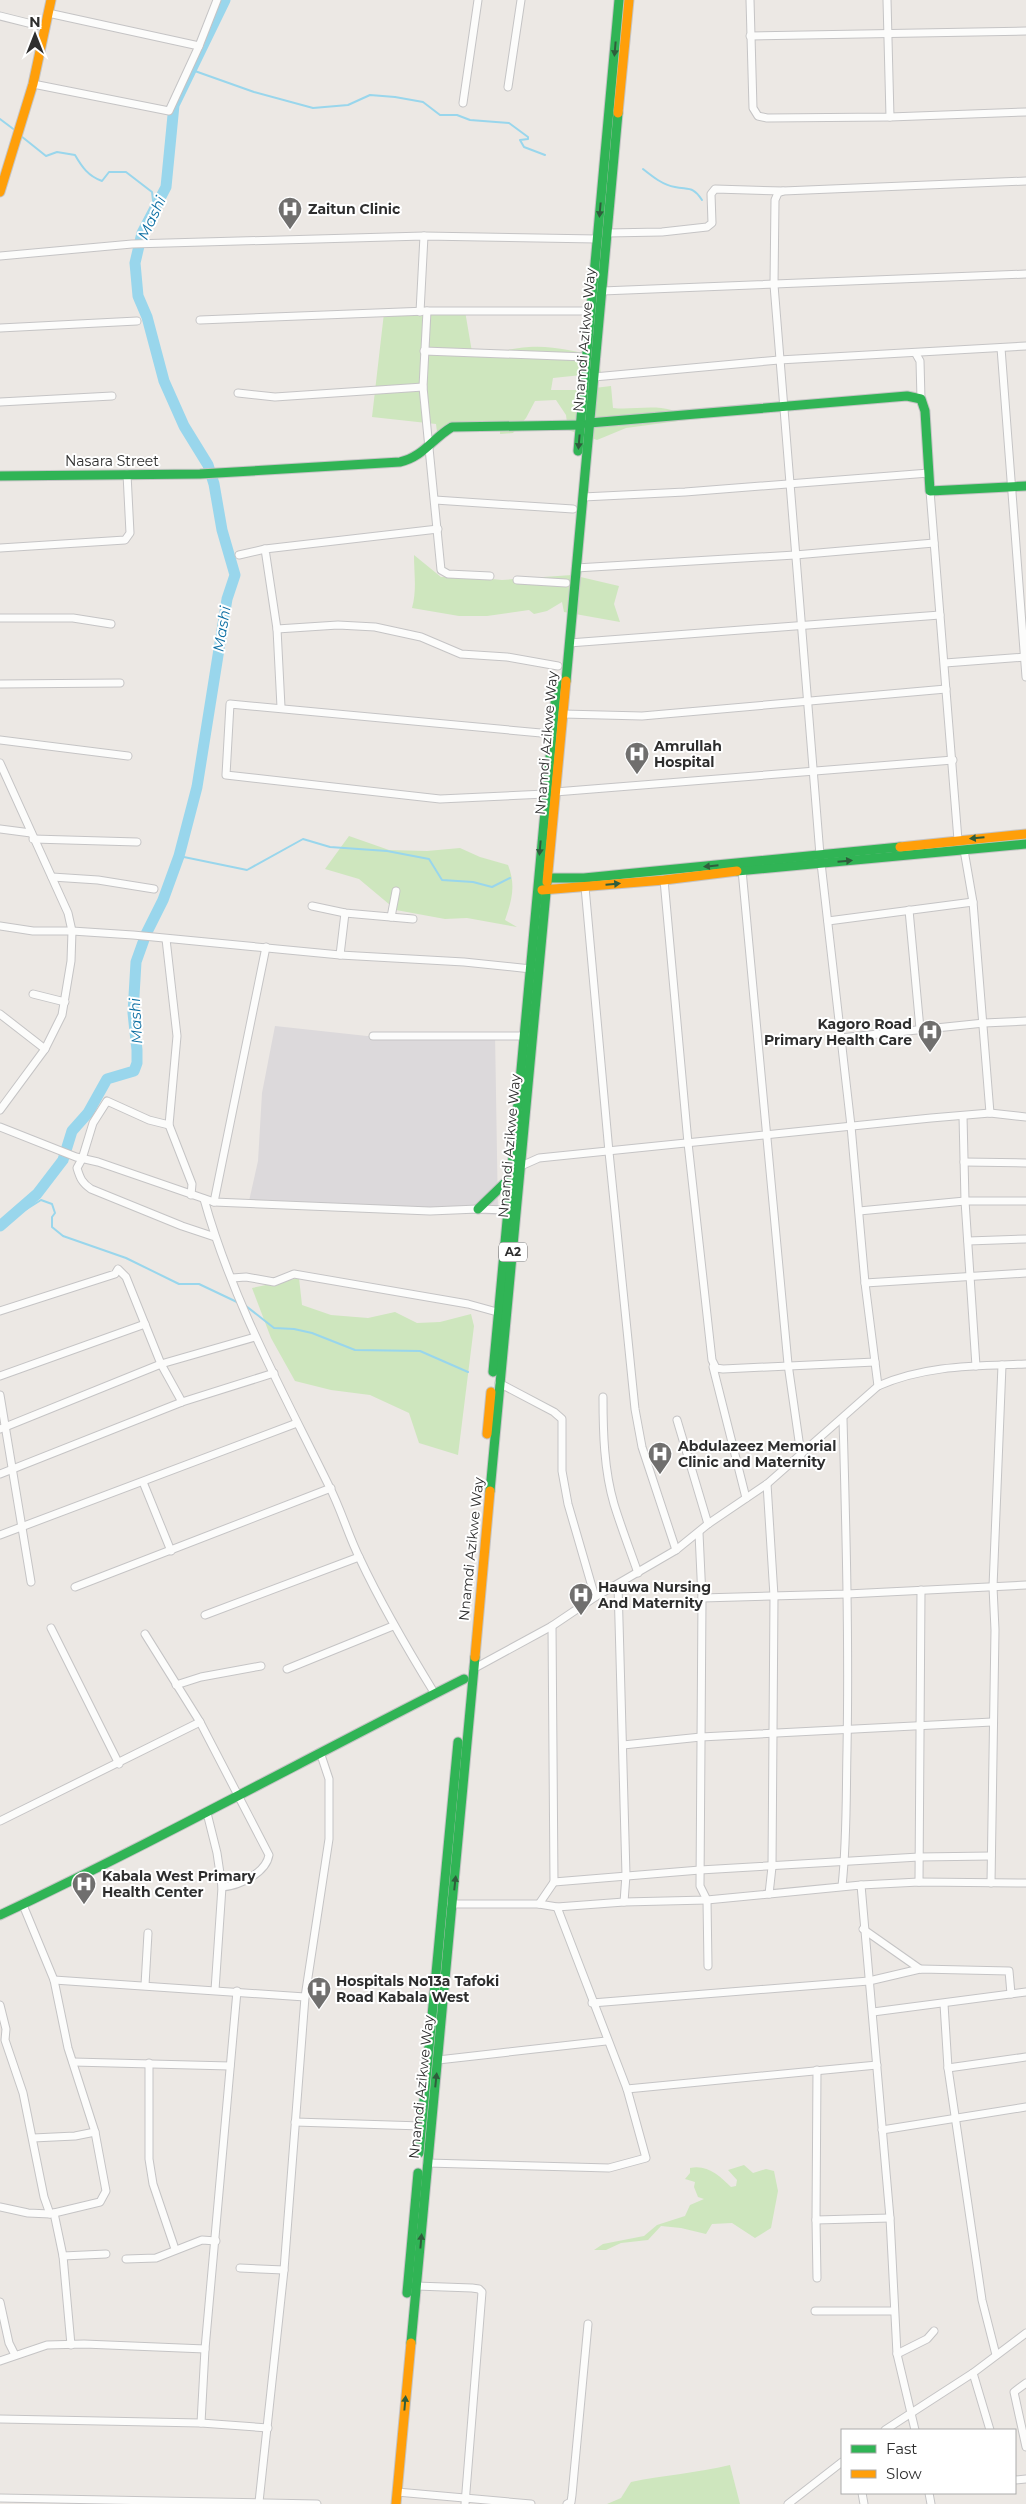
<svg xmlns="http://www.w3.org/2000/svg" width="1026" height="2504" font-family="Montserrat,sans-serif">
  <style>
    .industrial { fill: #dcd9db }
    .green { fill: #cee6be }
    .lines { fill: none; stroke-linecap: round; stroke-linejoin: round }
    .stream { stroke: #99d6ec; stroke-width: 2 }
    .river { stroke: #99d6ec; stroke-width: 11 }
    .street-casing { stroke: #c5c4c5; stroke-width: 9 }
    .fast-casing { stroke: #c5c4c5; stroke-width: 11 }
    .slow-casing { stroke: #c5c4c5; stroke-width: 11 }
    .street { stroke: #fcfcfb; stroke-width: 7 }
    .fast { stroke: #30b455; stroke-width: 9 }
    .slow { stroke: #ff9f0a; stroke-width: 9 }
    .oneway { fill: #2f5d3c }
    .labels { text-anchor: middle; stroke-width: 4; stroke-linejoin: round; paint-order: stroke }
    .shield { fill: #fff; stroke: #6d6d6d; stroke-width: 1 }
    .shield-label { font-size: 12px; font-weight: bold; fill: #2e2e2e }
    .poi-label { font-size: 14px; font-weight: bold; fill: #2e2e2e; stroke: #fff; text-anchor: start }
    .street-label { font-size: 14px; fill: #2e2e2e; stroke: #fff }
    .water-label { font-size: 15px; font-style: italic; fill: #0d6fa3; stroke: #fff }
  </style>
  <rect width="100%" height="100%" fill="#ece8e4"/>
  <!-- industrial -->
  <polygon class="industrial" points="275,1026 367,1036 495,1033 498,1215 249,1201 258,1161 262,1093"/>
  <!-- green -->
  <g class="green">
    <path d="M465 311 472 352C497 356 506 348 529 347 552 345 576 352 598 356L601 373 553 378 551 390H578L611 386 613 408C636 411 670 400 686 420L626 428 597 440 568 430 566 415 556 400 535 401 526 418 513 433 500 434V428L437 432 436 424 372 417 384 313Z"/>
    <path d="M414 555 441 577 458 576 502 580 572 575 619 586 614 604 620 622 564 612 562 602 547 611 534 614 529 610 487 616H459L412 608C417 590 414 574 414 555Z"/>
    <path d="M349 836 389 850 427 851 460 848 480 857 508 865C516 885 512 900 505 920L517 927 467 918 445 919 396 910 359 879 325 869Z"/>
    <polygon points="299,1278 302,1305 331,1315 368,1318 395,1312 417,1323 440,1322 471,1314 474,1326 458,1455 419,1443 409,1413 370,1395 331,1390 295,1381 271,1338 252,1288"/>
    <path d="M744 2165 753 2173 766 2169 774 2171 778 2191 771 2228 755 2238 732 2223 712 2224 706 2234 681 2228 661 2226 648 2240 621 2243 606 2250H594L603 2244 644 2236 657 2225 685 2216 690 2205 704 2199 698 2197 694 2187 695 2182 685 2179 690 2173V2168C707 2164 720 2176 731 2187L736 2186 737 2180 728 2170Z"/>
    <path d="M730 2465 740 2504H607L621 2498 631 2482C664 2475 697 2473 730 2465Z"/>
  </g>
  <g class="lines">
    <!-- stream -->
    <g class="stream">
      <polyline points="192,70 254,92 313,108 348,105 370,95 395,97 423,102 440,115 457,115 470,120 509,123 528,137 528,139 520,140 524,147 545,155"/>
      <polyline points="0,119 16,131"/>
      <path d="M21 136 46 156 57 152 75 155C82 167 88 176 102 181L109 172H126L152 192 154 209"/>
      <path d="M643 169C653 177 663 185 675 187 689 190 693 186 702 200"/>
      <polyline points="179,856 247,870 303,839 330,847 387,851 429,859 442,880 473,882 492,887 510,878"/>
      <polyline points="0,1226 41,1200 52,1204 55,1213 52,1217 52,1227 63,1236 126,1258 179,1284 199,1284 239,1303"/>
      <polyline points="246,1306 274,1328 294,1329 312,1333 355,1350 420,1351 468,1372"/>
    </g>
    <!-- river -->
    <polyline class="river" points="0,1226 37,1194 63,1160 72,1131 88,1113 107,1079 134,1071 137,1063 137,1050 133,1013 136,962 146,934 163,900 179,856 197,787 227,599 235,575 222,530 214,484 208,465 184,426 164,381 147,317 138,296 135,263 142,233 166,187 174,105 225,0"/>
    <defs>
      <g id="street">
        <polyline points="750,0 753,108 758,116 767,118 890,117 1026,112"/>
        <polyline points="887,0 890,117"/>
        <polyline points="48,13 199,46"/>
        <polyline points="0,16 44,27"/>
        <polyline points="750,36 1026,31"/>
        <polyline points="33,84 169,111 199,46 217,0"/>
        <polyline points="508,87 521,0"/>
        <polyline points="463,103 478,0"/>
        <polyline points="783,191 778,193 775,200 774,285 820,855"/>
        <polyline points="607,233 662,232 707,227 712,223 711,194 715,189 783,191 1026,181"/>
        <polyline points="0,256 132,244 424,236 597,239"/>
        <polyline points="602,291 1026,274"/>
        <polyline points="427,311 423,387 441,570 448,574 490,576"/>
        <polyline points="420,312 424,236"/>
        <polyline points="200,320 427,311 591,311"/>
        <polyline points="0,328 137,321"/>
        <polyline points="1001,348 1026,677"/>
        <polyline points="424,351 586,357"/>
        <polyline points="916,354 920,361 921,399"/>
        <polyline points="594,377 779,360 1026,346"/>
        <polyline points="238,393 275,397 423,387"/>
        <polyline points="0,402 112,396"/>
        <polyline points="930,491 958,840"/>
        <polyline points="583,497 685,492 929,473"/>
        <polyline points="435,500 573,509"/>
        <polyline points="0,548 125,540 130,533 127,474"/>
        <polyline points="239,555 265,549"/>
        <polyline points="576,568 795,555 934,543"/>
        <polyline points="517,580 566,583"/>
        <polyline points="0,618 73,618 111,624"/>
        <polyline points="277,629 338,625 375,627 421,637 461,654 507,657 558,666"/>
        <polyline points="569,643 940,615"/>
        <polyline points="945,663 1026,657"/>
        <polyline points="0,684 120,683"/>
        <polyline points="281,707 277,629 265,549 438,529"/>
        <polyline points="563,714 642,716 946,689"/>
        <polyline points="0,740 128,756"/>
        <polyline points="0,763 68,913 72,931 71,961 62,1015 45,1049 0,1110"/>
        <polyline points="555,792 953,760"/>
        <polyline points="545,794 440,799 226,775 230,704 552,734"/>
        <polyline points="0,829 31,833"/>
        <polyline points="33,839 137,842"/>
        <polyline points="964,850 973,902 990,1113"/>
        <polyline points="821,863 851,1126 865,1283 878,1386"/>
        <polyline points="742,870 788,1364 801,1455"/>
        <polyline points="52,877 98,880 154,889"/>
        <polyline points="664,880 688,1143 712,1360 716,1368 723,1369 875,1362"/>
        <polyline points="585,887 609,1152 635,1409 642,1447 676,1550"/>
        <polyline points="312,906 345,913 413,919"/>
        <polyline points="909,910 920,1029"/>
        <polyline points="391,917 396,891"/>
        <polyline points="828,921 973,902"/>
        <polyline points="0,926 33,931 72,931 133,935 340,955 464,962 531,969"/>
        <polyline points="166,939 177,1036 169,1125 192,1184 191,1195"/>
        <polyline points="340,955 345,913"/>
        <polyline points="33,994 65,1002"/>
        <polyline points="0,1014 45,1049"/>
        <polyline points="373,1036 523,1036"/>
        <polyline points="840,1038 984,1023 1026,1021"/>
        <polyline points="963,1116 965,1201 976,1366"/>
        <path d="M169 1125 149 1120 107 1101 93 1123 82 1159 77 1168C80 1178 82 1183 91 1189L182 1226 215 1237"/>
        <polyline points="0,1127 76,1157 98,1162 214,1202 430,1211 478,1209 507,1210"/>
        <polyline points="964,1162 1026,1163"/>
        <polyline points="521,1166 539,1158 931,1118 990,1113 1026,1117"/>
        <path d="M204 1199C232 1300 283 1392 329 1486 341 1509 348 1535 360 1559 382 1606 408 1650 435 1694"/>
        <polyline points="214,1202 266,947"/>
        <polyline points="859,1211 965,1201 1026,1201"/>
        <polyline points="968,1241 1026,1239"/>
        <polyline points="232,1278 246,1277 274,1282 294,1274 468,1304 497,1312"/>
        <polyline points="865,1283 1026,1273"/>
        <polyline points="0,1311 115,1274 118,1269 126,1277 161,1364 182,1402"/>
        <polyline points="713,1367 746,1498"/>
        <polyline points="0,1376 145,1324"/>
        <polyline points="499,1383 554,1412 562,1419 562,1471 568,1504 595,1597"/>
        <polyline points="0,1395 31,1582"/>
        <path d="M603 1397C603 1432 604 1470 614 1504 621 1527 630 1550 638 1573"/>
        <polyline points="677,1420 708,1524"/>
        <polyline points="0,1429 161,1364 255,1337"/>
        <polyline points="0,1474 182,1402 274,1373"/>
        <polyline points="143,1482 171,1551"/>
        <polyline points="767,1484 774,1596 772,1867 769,1894"/>
        <polyline points="699,1533 702,1598 700,1886 707,1900 708,1966"/>
        <polyline points="0,1535 297,1423"/>
        <polyline points="618,1585 626,1875 624,1902"/>
        <polyline points="75,1587 331,1488"/>
        <polyline points="702,1598 847,1594 1026,1585"/>
        <polyline points="205,1615 359,1557"/>
        <polyline points="51,1628 119,1764"/>
        <path d="M145 1634 200 1722 269 1855C266 1873 239 1886 222 1887"/>
        <polyline points="287,1669 393,1626"/>
        <path d="M473 1669 552 1626 595 1597 676 1550 708 1524 767 1484 878 1386C925 1365 975 1366 1026 1364"/>
        <polyline points="176,1685 201,1677 261,1666"/>
        <polyline points="623,1745 701,1737 992,1722"/>
        <polyline points="207,1813 217,1853 222,1887 215,1990"/>
        <polyline points="0,1821 200,1722"/>
        <polyline points="554,1882 700,1870 919,1857 991,1856"/>
        <polyline points="919,1882 921,1590"/>
        <polyline points="991,1883 995,1630 993,1587 1002,1365"/>
        <polyline points="861,1885 919,1882 1026,1883"/>
        <path d="M842 1886C847 1841 846 1795 847 1750 849 1639 846 1529 843 1419"/>
        <polyline points="451,1904 539,1904 557,1907 624,1902 707,1900 861,1885 890,2218 897,2354 915,2430"/>
        <polyline points="539,1904 554,1882 552,1626"/>
        <polyline points="863,1929 920,1969"/>
        <polyline points="54,1980 305,1997"/>
        <polyline points="145,1985 148,1933"/>
        <polyline points="592,2003 869,1981 920,1969 1009,1971 1011,1994"/>
        <polyline points="944,2004 948,2068 982,2300 996,2355"/>
        <polyline points="0,2005 6,2029 5,2040 23,2093 44,2197 50,2214"/>
        <polyline points="873,2012 1026,1992"/>
        <polyline points="438,2060 606,2041"/>
        <polyline points="73,2062 230,2066"/>
        <polyline points="149,2063 149,2159 153,2184 175,2249"/>
        <polyline points="948,2068 1026,2057"/>
        <polyline points="817,2070 816,2220 890,2218"/>
        <polyline points="627,2089 877,2065"/>
        <polyline points="295,2122 422,2126"/>
        <polyline points="882,2130 1026,2107"/>
        <polyline points="33,2138 75,2136 95,2132"/>
        <polyline points="427,2163 609,2168 646,2158 627,2089 557,1907"/>
        <polyline points="0,2207 28,2213 50,2214 100,2202 106,2191 95,2132 68,2048 54,1980 23,1905"/>
        <polyline points="54,2213 63,2256 71,2345"/>
        <polyline points="816,2220 817,2278"/>
        <polyline points="63,2256 106,2254"/>
        <polyline points="126,2259 156,2258 202,2240 216,2241"/>
        <polyline points="240,2268 284,2270"/>
        <polyline points="416,2286 472,2288 479,2289 482,2292 465,2504"/>
        <polyline points="0,2302 9,2343 15,2355"/>
        <polyline points="815,2311 893,2311"/>
        <polyline points="897,2354 927,2339 934,2331"/>
        <polyline points="0,2361 47,2345 84,2344 205,2349"/>
        <polyline points="973,2373 990,2430"/>
        <polyline points="1026,2383 1014,2392 1026,2447"/>
        <polyline points="0,2419 201,2423 268,2428"/>
        <polyline points="201,2423 205,2349 237,1991"/>
        <polyline points="885,2430 973,2373 1026,2333"/>
        <polyline points="1015,2480 1026,2479"/>
        <polyline points="397,2492 531,2504"/>
        <polyline points="862,2493 864,2504"/>
        <polyline points="929,2493 931,2504"/>
        <polyline points="0,2498 317,2504"/>
        <polyline points="259,2502 284,2270 305,1997 329,1839 329,1779 320,1752"/>
        <polyline points="567,2504 571,2502 572,2495 588,2324"/>
        <polyline points="788,2504 842,2462"/>
      </g>
      <g id="fast">
        <polyline points="589,423 907,396 921,399 925,411 930,491 1026,486"/>
        <polyline points="578,451 619,0"/>
        <path d="M0 476 200 474 400 462C423 457 433 438 452 427L581 425"/>
        <polyline points="566,681 618,113"/>
        <polyline points="737,871 1026,844"/>
        <polyline points="543,878 584,878 900,847"/>
        <polyline points="478,1209 510,1178"/>
        <polyline points="493,1372 557,682"/>
        <polyline points="490,1491 547,882"/>
        <path d="M0 1915C157 1841 309 1757 464 1679"/>
        <polyline points="419,2153 458,1742"/>
        <polyline points="407,2293 418,2173"/>
        <polyline points="411,2343 475,1657"/>
      </g>
      <g id="slow">
        <polyline points="618,113 629,0"/>
        <polyline points="0,192 33,84 51,0"/>
        <polyline points="900,847 1026,834"/>
        <polyline points="547,882 566,681"/>
        <polyline points="542,890 664,880 737,871"/>
        <polyline points="487,1434 491,1392"/>
        <polyline points="475,1657 490,1491"/>
        <polyline points="396,2504 411,2343"/>
      </g>
    </defs>
    <!-- street casing -->
    <use href="#street" class="street-casing"/>
    <!-- fast casing -->
    <use href="#fast" class="fast-casing"/>
    <!-- slow casing -->
    <use href="#slow" class="slow-casing"/>
    <!-- street -->
    <use href="#street" class="street"/>
    <!-- fast -->
    <use href="#fast" class="fast"/>
    <!-- slow -->
    <use href="#slow" class="slow"/>
  </g>
  <!-- one-way arrows -->
  <defs><path id="oneway-solid" d="M-6-.8H1V-3.2L6.5 0L1 3.2V.8H-6Z" transform="scale(1.25)"/></defs>
  <g class="oneway">
    <use href="#oneway-solid" transform="translate(615 49) rotate(95)"/>
    <use href="#oneway-solid" transform="translate(600 210) rotate(95)"/>
    <use href="#oneway-solid" transform="translate(579 442) rotate(95)"/>
    <use href="#oneway-solid" transform="translate(977 838) rotate(175)"/>
    <use href="#oneway-solid" transform="translate(540 848) rotate(95)"/>
    <use href="#oneway-solid" transform="translate(845 861) rotate(-5)"/>
    <use href="#oneway-solid" transform="translate(711 866) rotate(174)"/>
    <use href="#oneway-solid" transform="translate(613 884) rotate(-5)"/>
    <use href="#oneway-solid" transform="translate(455 1883) rotate(-84)"/>
    <use href="#oneway-solid" transform="translate(436 2080) rotate(-84)"/>
    <use href="#oneway-solid" transform="translate(421 2241) rotate(-85)"/>
    <use href="#oneway-solid" transform="translate(405 2403) rotate(-85)"/>
  </g>
  <!-- icons -->
  <defs>
    <symbol id="hospital-pin" viewBox="-11 -11 22 30"><path d="M0 17L-7.5 6A9.5 9.5 0 1 1 7.5 6Z" fill="#706f6e" stroke="#fff"/><path d="M-5-5h3v3.5h4V-5h3V5h-3V1.5h-4V5h-3Z" fill="#fff"/></symbol>
  </defs>
  <g fill-rule="evenodd">
    <use href="#hospital-pin" x="276" y="195" width="28" height="38"/>
    <use href="#hospital-pin" x="623" y="740" width="28" height="38"/>
    <use href="#hospital-pin" x="916" y="1018" width="28" height="38"/>
    <use href="#hospital-pin" x="646" y="1440" width="28" height="38"/>
    <use href="#hospital-pin" x="567" y="1581" width="28" height="38"/>
    <use href="#hospital-pin" x="70" y="1870" width="28" height="38"/>
    <use href="#hospital-pin" x="305" y="1975" width="28" height="38"/>
  </g>
  <g class="labels">
    <!-- shield labels -->
    <rect class="shield" x="499" y="1242.5" width="28" height="19" rx="4"/>
    <g class="shield-label">
      <text x="513" y="1256">A2</text>
    </g>
    <!-- poi labels -->
    <g class="poi-label">
      <text x="308" y="214">Zaitun Clinic</text>
      <text x="654" y="751">Amrullah<tspan x="654" dy="16">Hospital</tspan></text>
      <text x="912" y="1029" text-anchor="end">Kagoro Road<tspan x="912" dy="16">Primary Health Care</tspan></text>
      <text x="678" y="1451">Abdulazeez Memorial<tspan x="678" dy="16">Clinic and Maternity</tspan></text>
      <text x="598" y="1592">Hauwa Nursing<tspan x="598" dy="16">And Maternity</tspan></text>
      <text x="102" y="1881">Kabala West Primary<tspan x="102" dy="16">Health Center</tspan></text>
      <text x="336" y="1986">Hospitals No13a Tafoki<tspan x="336" dy="16">Road Kabala West</tspan></text>
    </g>
    <!-- street labels -->
    <g class="street-label">
      <text transform="translate(584 340) rotate(-85)" y="5">Nnamdi Azikwe Way</text>
      <text x="112" y="466">Nasara Street</text>
      <text transform="translate(546 743) rotate(-85)" y="5">Nnamdi Azikwe Way</text>
      <text transform="translate(509 1146) rotate(-85)" y="5">Nnamdi Azikwe Way</text>
      <text transform="translate(471 1549) rotate(-84)" y="5">Nnamdi Azikwe Way</text>
      <text transform="translate(421 2087) rotate(-84)" y="5">Nnamdi Azikwe Way</text>
    </g>
    <!-- water labels -->
    <g class="water-label">
      <text transform="translate(152 218) rotate(-65)" y="5">Mashi</text>
      <text transform="translate(222 629) rotate(-81)" y="5">Mashi</text>
      <text transform="translate(136 1021) rotate(-93)" y="5">Mashi</text>
    </g>
  </g>
  <!-- legend -->
  <rect x="841" y="2429" width="175" height="65" fill="#ffffff" stroke="#ababab"/>
  <rect x="851" y="2445" width="25" height="8" fill="#30b455" stroke="#ababab"/>
  <text x="886" y="2454" font-size="15" fill="#2e2e2e">Fast</text>
  <rect x="851" y="2470" width="25" height="8" fill="#ff9f0a" stroke="#ababab"/>
  <text x="886" y="2479" font-size="15" fill="#2e2e2e">Slow</text>
  <!-- north arrow -->
  <g transform="translate(35 35)" stroke="#ffffff" stroke-width="4" paint-order="stroke">
  <path d="M0-4L9 19L0 12L-9 19Z" fill="#2e2e2e"/>
  <text y="-8" font-size="14" font-weight="bold" text-anchor="middle" fill="#2e2e2e">N</text>
  </g>
</svg>
